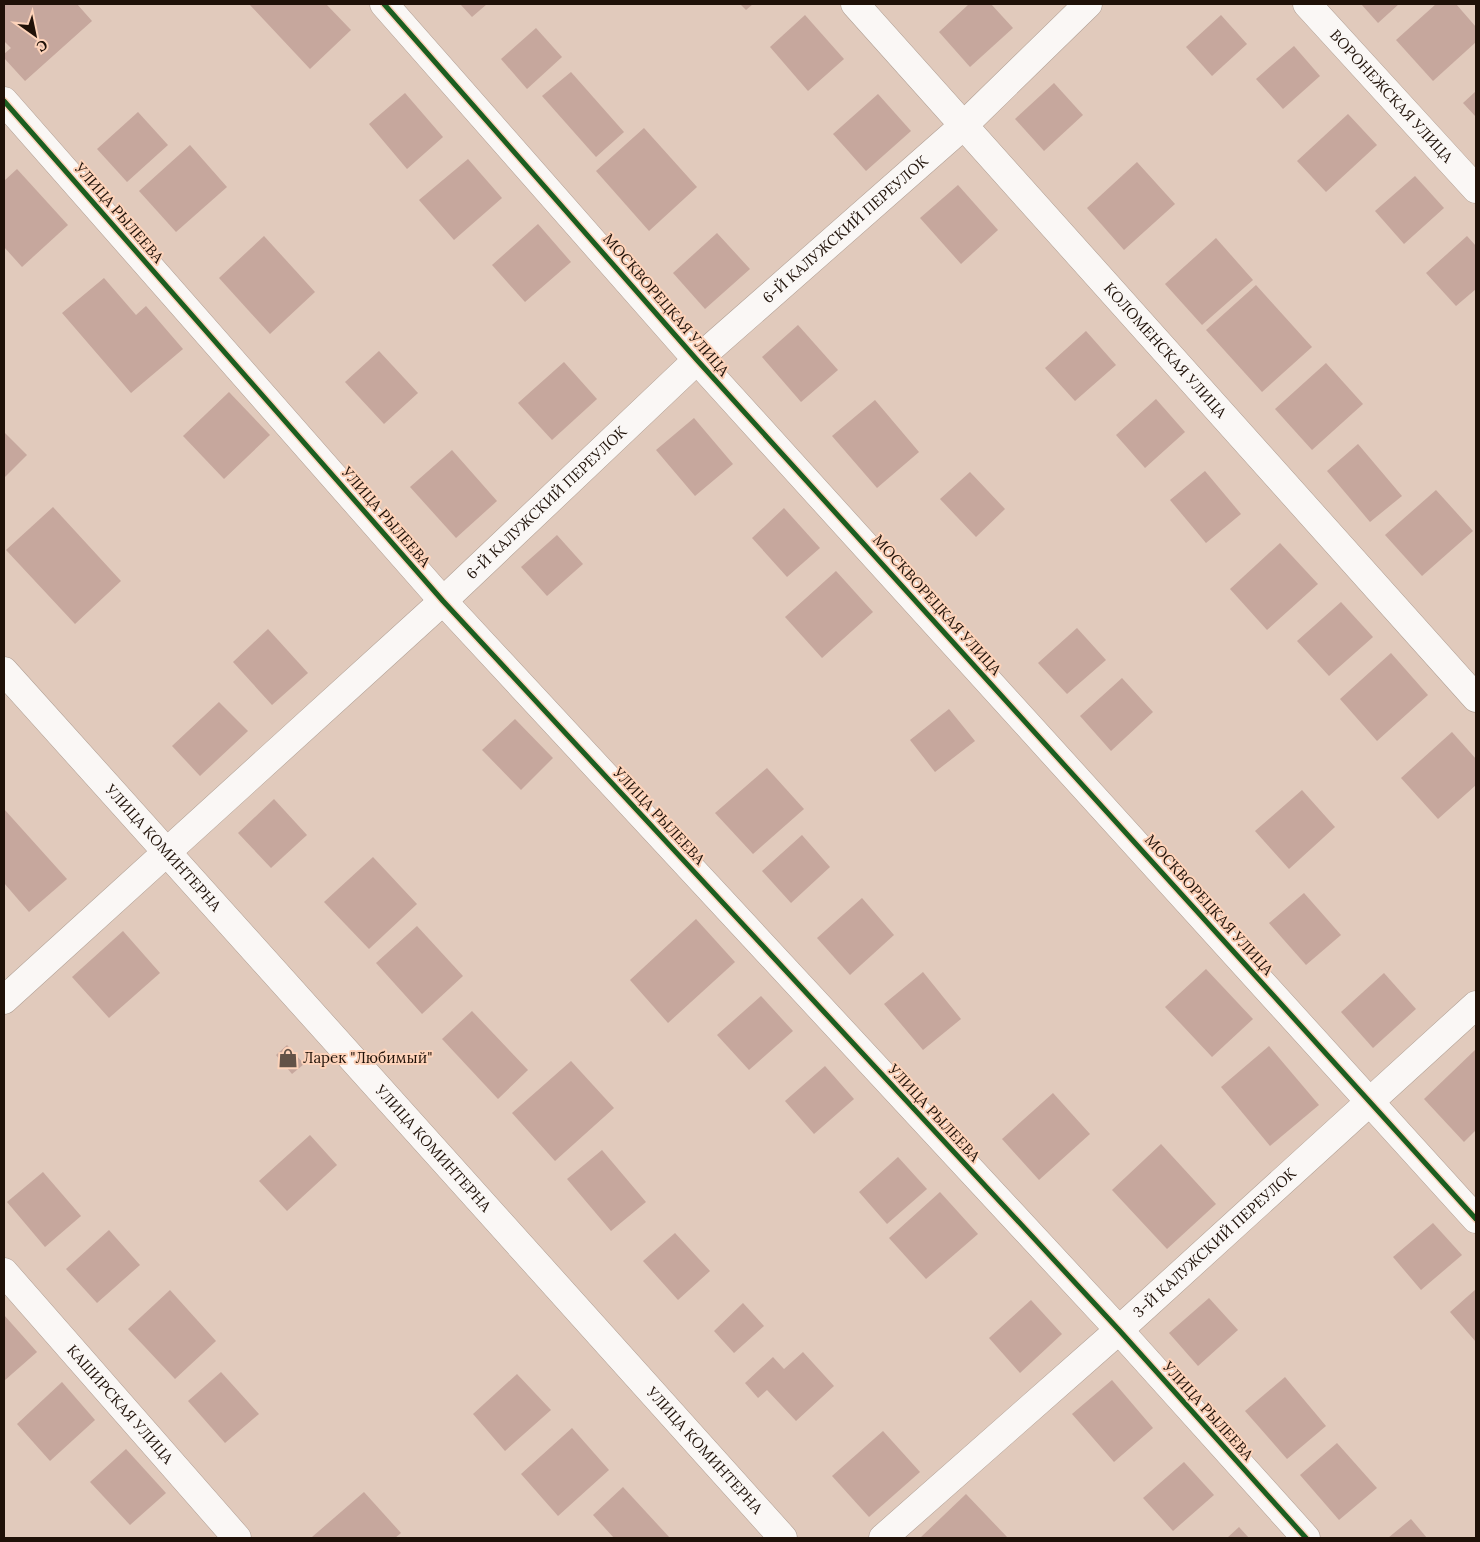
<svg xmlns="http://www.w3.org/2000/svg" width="1480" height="1542" font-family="Lora,serif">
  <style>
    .building { fill: #c6a79d }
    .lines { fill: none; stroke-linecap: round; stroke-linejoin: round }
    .minor-casing { stroke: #b09f94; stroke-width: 29 }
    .minor { stroke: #faf7f5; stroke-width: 28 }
    .cycleway-casing { stroke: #fdd3ba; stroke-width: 8 }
    .cycleway { stroke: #1b5e20; stroke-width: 5 }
    .labels { text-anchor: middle; stroke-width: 4; stroke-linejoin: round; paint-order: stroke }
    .street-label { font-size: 15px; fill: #1f1108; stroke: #fdd3ba }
    .poi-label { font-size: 15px; fill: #1f1108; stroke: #fdd3ba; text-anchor: start }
  </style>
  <rect width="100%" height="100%" fill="#e1cabc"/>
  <!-- building -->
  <g class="building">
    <polygon points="4,4 77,4 92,21 25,81 4,58 4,54 11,48 4,41"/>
    <polygon points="249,4 326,4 351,30 310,69"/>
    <polygon points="460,4 487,4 472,17"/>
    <polygon points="740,4 753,4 746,10"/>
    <polygon points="969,4 991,4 1013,28 970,67 939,32"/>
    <polygon points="1361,4 1399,4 1378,23"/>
    <polygon points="1436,4 1456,4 1476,27 1476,42 1433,81 1396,40"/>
    <polygon points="805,15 844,59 808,91 770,47"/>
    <polygon points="1221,15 1247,44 1212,76 1186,47"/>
    <polygon points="536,28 562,57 527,89 501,59"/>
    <polygon points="1294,46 1320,76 1283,109 1256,79"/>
    <polygon points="571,72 624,132 596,157 542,96"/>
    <polygon points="1054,83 1083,115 1044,151 1015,119"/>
    <polygon points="1476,91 1476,117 1463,103"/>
    <polygon points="405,93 443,137 407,169 369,124"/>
    <polygon points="878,94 911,131 866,171 833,134"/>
    <polygon points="138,112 168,145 127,182 97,149"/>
    <polygon points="1348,114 1377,145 1326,192 1297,161"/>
    <polygon points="644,128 697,187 649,231 596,171"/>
    <polygon points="190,145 227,187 176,232 139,191"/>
    <polygon points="468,159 502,198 454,240 419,200"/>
    <polygon points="1137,162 1175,204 1124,250 1087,208"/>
    <polygon points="17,169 68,225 22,267 4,247 4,181"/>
    <polygon points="1415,176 1444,208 1404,244 1375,211"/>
    <polygon points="958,185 998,230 961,264 920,218"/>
    <polygon points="538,224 571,262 525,302 492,265"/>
    <polygon points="717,233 750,269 705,309 673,273"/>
    <polygon points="264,236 315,292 270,334 219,278"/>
    <polygon points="1467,236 1476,246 1476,289 1456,306 1426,273"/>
    <polygon points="1216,238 1253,280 1202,325 1165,284"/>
    <polygon points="104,278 136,315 146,306 183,349 131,393 62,313"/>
    <polygon points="1256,285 1312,347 1262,392 1206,330"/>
    <polygon points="798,325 838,370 801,402 762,357"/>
    <polygon points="1086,331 1116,365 1075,401 1045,368"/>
    <polygon points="379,351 418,393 384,424 345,382"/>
    <polygon points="564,362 597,399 552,440 518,403"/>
    <polygon points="1326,363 1363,404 1312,450 1275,409"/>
    <polygon points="229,392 270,435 224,479 183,436"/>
    <polygon points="1156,399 1185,432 1145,468 1116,435"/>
    <polygon points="875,400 919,452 877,488 832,436"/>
    <polygon points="694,418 733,464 695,496 656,450"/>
    <polygon points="4,432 27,455 4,478"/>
    <polygon points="1358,444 1402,496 1370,522 1327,471"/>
    <polygon points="452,450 497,501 456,538 410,487"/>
    <polygon points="1205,471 1241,514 1206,543 1170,500"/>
    <polygon points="970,472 1005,509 976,537 940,499"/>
    <polygon points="1436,490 1473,531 1422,576 1385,535"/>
    <polygon points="53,507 121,581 75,624 6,550"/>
    <polygon points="784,508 820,548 787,577 752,538"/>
    <polygon points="557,535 583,564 547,596 521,567"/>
    <polygon points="1280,543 1318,584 1267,630 1230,589"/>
    <polygon points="836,571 873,612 822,658 785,617"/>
    <polygon points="1341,602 1373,637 1329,676 1297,641"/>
    <polygon points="1077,628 1106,660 1067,694 1038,663"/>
    <polygon points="268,629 308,673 272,705 233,662"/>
    <polygon points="1391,653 1428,695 1377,741 1340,699"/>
    <polygon points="1122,678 1153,712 1111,751 1080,716"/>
    <polygon points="219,702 248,731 200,776 172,746"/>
    <polygon points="949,709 975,741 935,772 910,740"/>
    <polygon points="515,719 553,758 521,790 482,750"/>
    <polygon points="1452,732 1476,759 1476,785 1438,819 1401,778"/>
    <polygon points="767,768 804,809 753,854 715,813"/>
    <polygon points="1302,790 1335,827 1289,869 1255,831"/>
    <polygon points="274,799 307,835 271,868 238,833"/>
    <polygon points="4,809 67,879 29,912 4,883"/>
    <polygon points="802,835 830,867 791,903 762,871"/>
    <polygon points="373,857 417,904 369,949 324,902"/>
    <polygon points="1304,893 1341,935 1306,965 1269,923"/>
    <polygon points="862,898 894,935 850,975 817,938"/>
    <polygon points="696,919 735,962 668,1023 630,980"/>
    <polygon points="417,926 463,976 422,1014 376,963"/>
    <polygon points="123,931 160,973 109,1018 72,977"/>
    <polygon points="1206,969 1253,1019 1212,1057 1165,1007"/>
    <polygon points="923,972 961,1019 923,1050 884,1004"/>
    <polygon points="1384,973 1416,1009 1373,1048 1341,1012"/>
    <polygon points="761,996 793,1031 749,1070 717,1035"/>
    <polygon points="472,1011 528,1070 498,1099 442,1039"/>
    <polygon points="287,1045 304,1064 292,1074 276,1055"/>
    <polygon points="1269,1046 1319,1105 1270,1146 1221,1087"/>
    <polygon points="1476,1049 1476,1130 1464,1142 1424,1099"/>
    <polygon points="571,1061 614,1108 555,1161 512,1113"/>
    <polygon points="825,1066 854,1099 814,1134 785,1101"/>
    <polygon points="1053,1093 1090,1134 1039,1180 1002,1139"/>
    <polygon points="310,1135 337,1165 287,1211 259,1181"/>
    <polygon points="1161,1144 1216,1204 1167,1249 1112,1190"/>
    <polygon points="602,1150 646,1202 611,1231 567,1179"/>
    <polygon points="898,1157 927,1189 887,1224 859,1192"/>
    <polygon points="43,1172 81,1216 45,1247 7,1202"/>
    <polygon points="940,1192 978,1234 926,1279 889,1238"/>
    <polygon points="1433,1223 1462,1255 1421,1290 1393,1257"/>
    <polygon points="109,1230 140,1265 97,1303 66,1269"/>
    <polygon points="675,1233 710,1271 678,1300 643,1261"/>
    <polygon points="1476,1289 1476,1342 1450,1312"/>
    <polygon points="170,1290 216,1341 175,1379 128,1329"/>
    <polygon points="1209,1298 1238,1330 1198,1366 1169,1333"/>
    <polygon points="1031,1300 1062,1334 1020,1373 989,1338"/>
    <polygon points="743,1303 764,1326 734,1353 714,1331"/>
    <polygon points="4,1315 37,1352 4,1381"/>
    <polygon points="803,1352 834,1386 796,1421 767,1390 758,1398 745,1383 773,1357 784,1369"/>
    <polygon points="221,1372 259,1414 225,1443 188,1401"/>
    <polygon points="517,1374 551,1410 505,1451 473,1414"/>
    <polygon points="1285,1377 1326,1426 1287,1459 1245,1411"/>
    <polygon points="1112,1380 1153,1428 1114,1462 1072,1414"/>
    <polygon points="62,1382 95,1420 50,1461 17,1424"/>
    <polygon points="572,1428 609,1470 558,1516 521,1474"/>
    <polygon points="883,1431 920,1472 869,1517 832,1476"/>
    <polygon points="1337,1443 1377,1488 1339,1520 1300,1475"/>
    <polygon points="126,1449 166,1493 130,1525 90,1482"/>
    <polygon points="1184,1462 1214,1495 1173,1531 1143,1498"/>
    <polygon points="623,1487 670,1538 614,1538 593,1515"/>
    <polygon points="364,1492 401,1533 395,1538 313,1538 312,1537"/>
    <polygon points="966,1494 1008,1538 920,1538"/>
    <polygon points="1411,1519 1427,1538 1388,1538"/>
    <polygon points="1239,1527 1249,1538 1227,1538"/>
  </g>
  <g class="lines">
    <defs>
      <g id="minor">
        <polyline points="384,4 697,360 1476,1219"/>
        <path id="s1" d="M855 4 1476 698"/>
        <path id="s2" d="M1307 4 1476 189"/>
        <polyline points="4,101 443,601 1119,1330 1306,1538"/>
        <path id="s3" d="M4 671 783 1538"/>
        <path id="s4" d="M4 1000 443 601 697 360 963 126 1088 4"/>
        <path id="s5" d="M4 1272 237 1538"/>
        <path id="s6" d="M883 1538 1119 1330 1476 1005"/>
      </g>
    </defs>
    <!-- minor casing -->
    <use href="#minor" class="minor-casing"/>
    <!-- minor -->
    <use href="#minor" class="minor"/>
    <defs>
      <g id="cycleway">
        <polyline points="384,4 697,360 1476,1219"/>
        <polyline points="4,101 443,601 1119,1330 1306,1538"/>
      </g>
    </defs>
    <!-- cycleway casing -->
    <use href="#cycleway" class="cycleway-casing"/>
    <!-- cycleway -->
    <use href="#cycleway" class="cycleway"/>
  </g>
  <!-- icons -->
  <defs>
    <symbol id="shop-bare" viewBox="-9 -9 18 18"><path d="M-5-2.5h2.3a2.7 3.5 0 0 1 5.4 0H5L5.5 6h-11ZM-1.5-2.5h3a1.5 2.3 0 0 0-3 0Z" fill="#635247" stroke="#fdd3ba" stroke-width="2.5" paint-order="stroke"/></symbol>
  </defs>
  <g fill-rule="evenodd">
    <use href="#shop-bare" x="274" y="1044" width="28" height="28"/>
  </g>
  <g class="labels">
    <!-- street labels -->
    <g class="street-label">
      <text dy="5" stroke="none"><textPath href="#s2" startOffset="125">ВОРОНЕЖСКАЯ УЛИЦА</textPath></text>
      <text transform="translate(119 213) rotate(49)" y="5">УЛИЦА РЫЛЕЕВА</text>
      <text dy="5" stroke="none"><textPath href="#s4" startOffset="1141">6-Й КАЛУЖСКИЙ ПЕРЕУЛОК</textPath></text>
      <text transform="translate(666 305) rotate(49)" y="5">МОСКВОРЕЦКАЯ УЛИЦА</text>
      <text dy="5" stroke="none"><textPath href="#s1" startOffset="465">КОЛОМЕНСКАЯ УЛИЦА</textPath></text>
      <text dy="5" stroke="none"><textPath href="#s4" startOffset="736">6-Й КАЛУЖСКИЙ ПЕРЕУЛОК</textPath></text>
      <text transform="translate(386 517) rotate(49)" y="5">УЛИЦА РЫЛЕЕВА</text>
      <text transform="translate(937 605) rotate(48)" y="5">МОСКВОРЕЦКАЯ УЛИЦА</text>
      <text transform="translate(659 816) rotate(47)" y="5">УЛИЦА РЫЛЕЕВА</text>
      <text dy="5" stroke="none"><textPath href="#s3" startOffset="238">УЛИЦА КОМИНТЕРНА</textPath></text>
      <text transform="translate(1209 905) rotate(48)" y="5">МОСКВОРЕЦКАЯ УЛИЦА</text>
      <text transform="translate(934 1113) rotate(47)" y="5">УЛИЦА РЫЛЕЕВА</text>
      <text dy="5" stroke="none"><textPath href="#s3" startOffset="642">УЛИЦА КОМИНТЕРНА</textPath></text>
      <text dy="5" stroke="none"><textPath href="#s6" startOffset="444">3-Й КАЛУЖСКИЙ ПЕРЕУЛОК</textPath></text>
      <text dy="5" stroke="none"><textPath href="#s5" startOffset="176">КАШИРСКАЯ УЛИЦА</textPath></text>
      <text transform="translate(1208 1411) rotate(48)" y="5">УЛИЦА РЫЛЕЕВА</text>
      <text dy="5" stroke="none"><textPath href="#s3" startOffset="1048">УЛИЦА КОМИНТЕРНА</textPath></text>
    </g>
    <!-- poi labels -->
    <g class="poi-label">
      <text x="303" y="1063">Ларек "Любимый"</text>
    </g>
  </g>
  <!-- border -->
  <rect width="1480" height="1542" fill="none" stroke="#1f1108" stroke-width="10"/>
  <!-- north arrow -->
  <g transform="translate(35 35) rotate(147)" stroke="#fdd3ba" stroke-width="4" paint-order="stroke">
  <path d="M0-4L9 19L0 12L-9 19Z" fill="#1f1108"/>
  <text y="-8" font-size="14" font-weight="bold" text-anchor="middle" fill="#1f1108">С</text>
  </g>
</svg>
